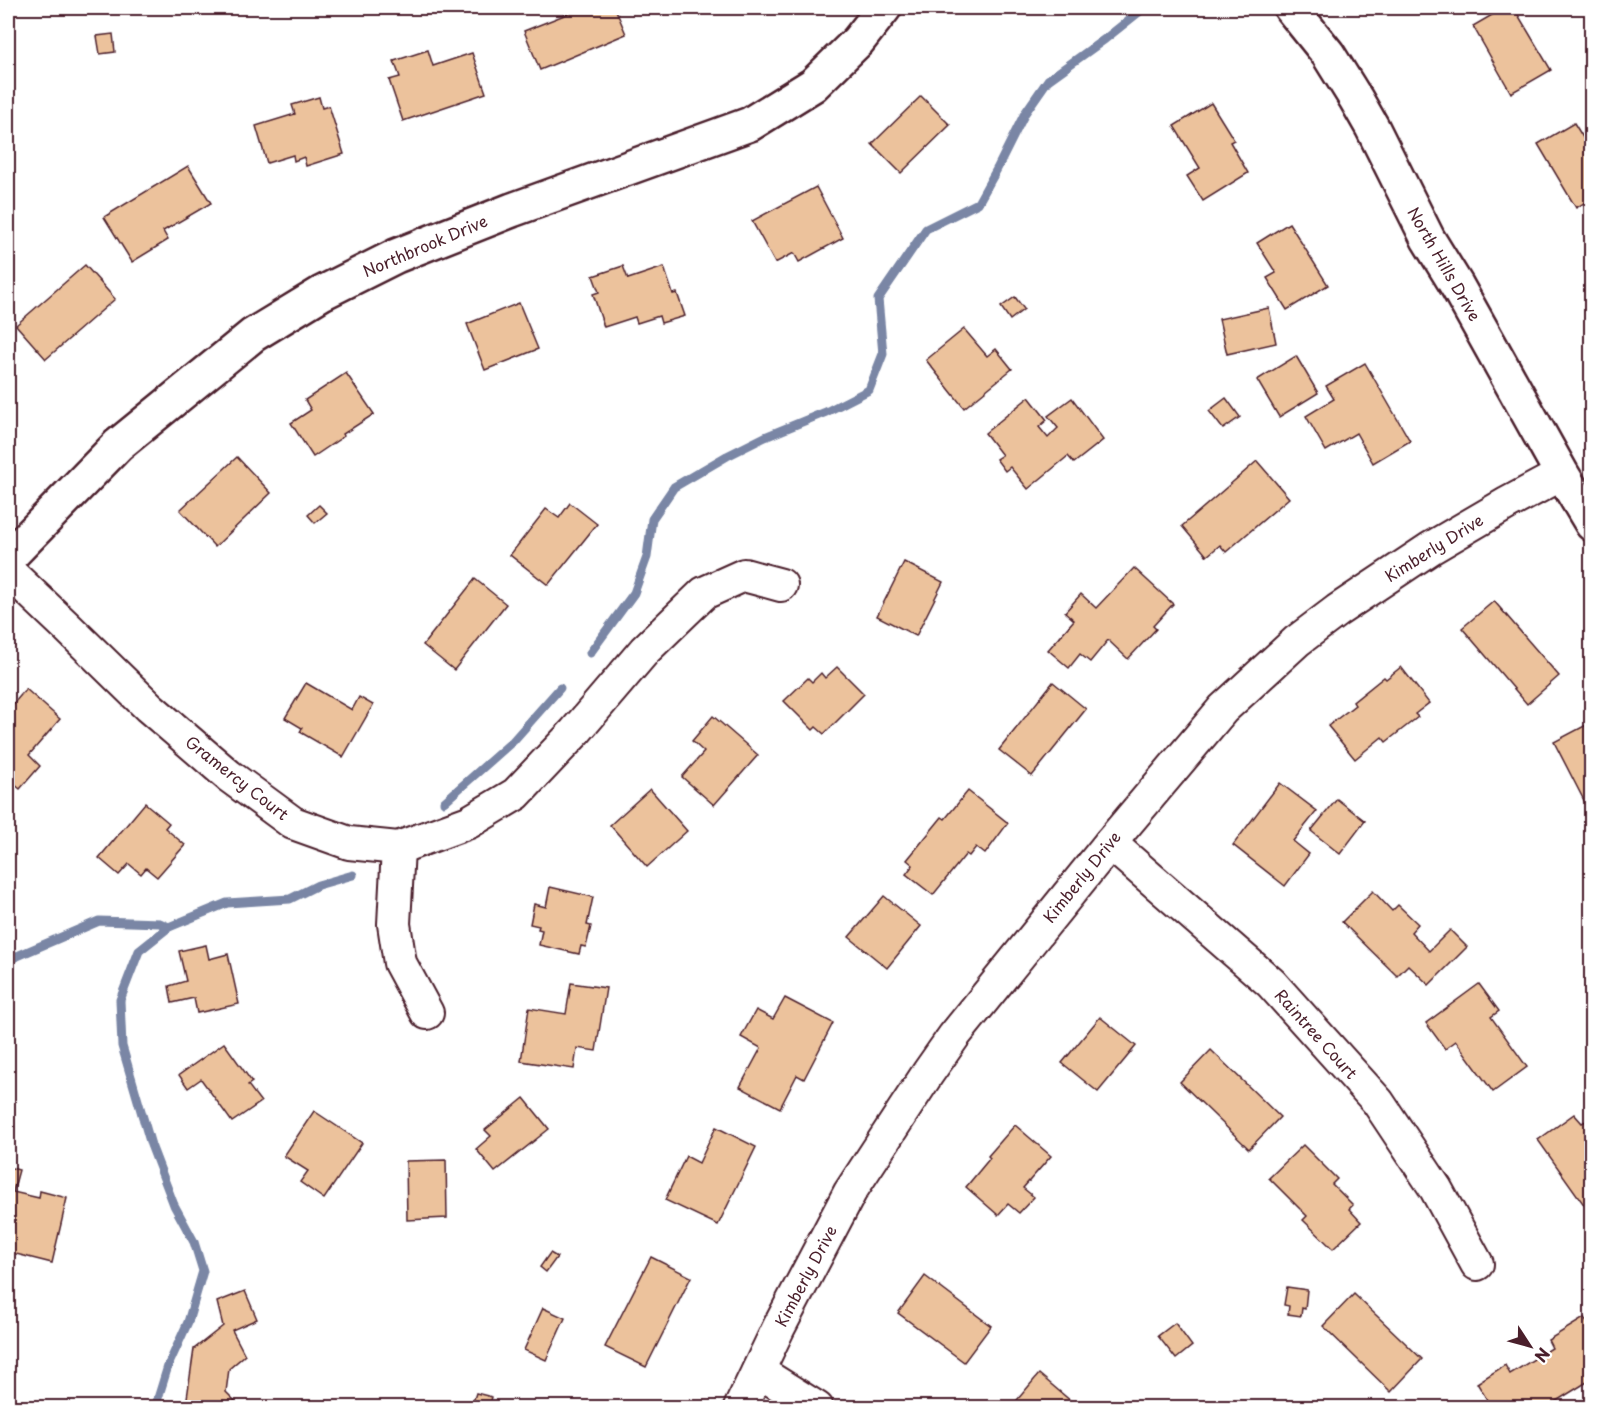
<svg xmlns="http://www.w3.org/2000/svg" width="1599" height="1415" font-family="'Playpen Sans',sans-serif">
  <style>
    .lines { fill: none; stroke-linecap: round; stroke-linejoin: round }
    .stream { stroke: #7a86a5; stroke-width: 9 }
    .building { fill: #ecc29c; stroke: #4a1f2b; stroke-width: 1.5 }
    .street-casing { stroke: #4a1f2b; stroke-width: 36 }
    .secondary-casing { stroke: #4a1f2b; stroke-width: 38 }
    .street { stroke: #fff; stroke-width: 32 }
    .secondary { stroke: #fff; stroke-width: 33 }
    .labels { text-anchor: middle; stroke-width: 6; stroke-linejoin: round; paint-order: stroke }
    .street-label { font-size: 16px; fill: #4a1f2b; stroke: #fff }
  </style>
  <rect width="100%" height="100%" fill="#fff"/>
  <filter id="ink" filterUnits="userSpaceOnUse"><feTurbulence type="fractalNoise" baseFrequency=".0167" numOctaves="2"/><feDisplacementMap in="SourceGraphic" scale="12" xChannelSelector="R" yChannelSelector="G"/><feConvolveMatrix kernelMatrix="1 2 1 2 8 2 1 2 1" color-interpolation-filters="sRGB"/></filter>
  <g filter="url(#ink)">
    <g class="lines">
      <!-- stream -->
      <g class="stream">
        <polyline points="590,653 634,593 647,557 652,519 674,487 727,456 765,437 826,412 869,390 883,354 878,299 926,229 978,203 997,169 1025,113 1048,80 1105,39 1144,8"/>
        <polyline points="444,802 513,741 560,688"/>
        <polyline points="8,960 99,921 160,923 169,927"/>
        <polyline points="155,1408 168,1366 188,1322 203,1271 194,1242 174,1205 151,1145 122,1046 120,1000 139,951 169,927 227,903 290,899 318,885 353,875"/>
      </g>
    </g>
    <!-- building -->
    <g class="building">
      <polygon points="582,8 615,8 626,34 540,70 524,31"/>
      <polygon points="1504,8 1514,8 1551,70 1511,93 1473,26"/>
      <polygon points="113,34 115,52 100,54 97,36"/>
      <polygon points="428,50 433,66 472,53 486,93 403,121 389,80 400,77 394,61"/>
      <polygon points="921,96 950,125 901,173 872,144"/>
      <polygon points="319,97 322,108 329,106 344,154 306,166 304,157 294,161 293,155 267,163 256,126 295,114 292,105"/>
      <polygon points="1211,103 1234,140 1230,142 1248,173 1203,201 1187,176 1200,168 1174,126"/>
      <polygon points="1574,123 1592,152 1592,215 1584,203 1576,208 1538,144"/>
      <polygon points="188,166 211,203 163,231 168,240 132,262 104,217"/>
      <polygon points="816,187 843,238 799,262 794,253 775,263 752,221"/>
      <polygon points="1289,223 1328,285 1287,310 1267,278 1276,273 1257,243"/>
      <polygon points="85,265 115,299 46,359 16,325"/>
      <polygon points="623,266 628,279 664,267 673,294 677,293 685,316 661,323 659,316 637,323 635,317 604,327 593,294 599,292 593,276"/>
      <polygon points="1015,297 1024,309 1010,320 1001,307"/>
      <polygon points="519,303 538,349 485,370 467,324"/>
      <polygon points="1269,308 1276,343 1227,354 1219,319"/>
      <polygon points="964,329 987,356 996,349 1012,369 964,408 926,360"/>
      <polygon points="1296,356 1318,393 1279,417 1257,380"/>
      <polygon points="1365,363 1410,441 1373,463 1356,433 1326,451 1306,416 1334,399 1326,386"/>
      <polygon points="346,373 374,414 343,434 344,436 313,457 291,423 311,410 305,400"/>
      <polygon points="1029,397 1047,420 1039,427 1048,438 1058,428 1048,416 1072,398 1103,440 1074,463 1068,456 1028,489 1010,467 1005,471 996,459 1002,455 985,433"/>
      <polygon points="1226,398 1240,417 1223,429 1209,411"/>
      <polygon points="237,457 271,493 215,547 180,510"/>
      <polygon points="1257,461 1289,498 1226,552 1220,545 1207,556 1182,526"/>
      <polygon points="570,503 597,524 548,585 510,555 546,509 559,518"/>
      <polygon points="319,505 327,513 315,523 308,515"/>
      <polygon points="904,562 943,582 916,636 877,616"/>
      <polygon points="1134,568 1173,604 1153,626 1156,629 1128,659 1108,640 1090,662 1080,654 1069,668 1048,650 1074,620 1065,612 1081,594 1096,608"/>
      <polygon points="475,579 506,604 454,670 423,645"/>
      <polygon points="1494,601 1559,676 1527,704 1462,628"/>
      <polygon points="837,667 864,694 824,734 816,727 813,730 784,701 808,678 812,682 821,673 825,678"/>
      <polygon points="1401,667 1429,703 1415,714 1418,717 1386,742 1382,737 1355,759 1328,726 1355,705 1353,702 1384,677 1386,679"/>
      <polygon points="1053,682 1086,709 1032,776 999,750"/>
      <polygon points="306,683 352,710 359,697 373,705 343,757 300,732 302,728 285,718"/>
      <polygon points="26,689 60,719 29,755 40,766 20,789 8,779 8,710"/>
      <polygon points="713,716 758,755 714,805 682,777 704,752 692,741"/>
      <polygon points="1592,722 1592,816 1554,742"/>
      <polygon points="1280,783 1317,811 1293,841 1309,854 1285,886 1233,845"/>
      <polygon points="650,789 687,831 647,867 610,825"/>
      <polygon points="968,791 1008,823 985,854 976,847 969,856 966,854 933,895 906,874 913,865 907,860 942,817 945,819"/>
      <polygon points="1337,799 1365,821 1340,854 1311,831"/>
      <polygon points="145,803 169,823 165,828 185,845 157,877 146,868 141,874 129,864 119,875 99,858"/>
      <polygon points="550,887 593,897 587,925 591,926 586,947 581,946 579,954 539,945 542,930 538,929 539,926 530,924 534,904 546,907"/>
      <polygon points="1373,891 1392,911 1398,905 1418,924 1411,932 1429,951 1450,930 1467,947 1429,985 1408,965 1397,976 1342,922"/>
      <polygon points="884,896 921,926 887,968 849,937"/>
      <polygon points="206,945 209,959 228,954 239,1004 197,1013 194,998 172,1003 169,986 186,981 179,951"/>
      <polygon points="571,983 606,988 596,1051 577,1048 574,1069 521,1061 529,1008 566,1014"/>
      <polygon points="1479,984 1499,1011 1491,1017 1527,1067 1493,1092 1456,1041 1445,1049 1426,1023"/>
      <polygon points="785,998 833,1023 804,1079 797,1075 780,1108 740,1087 761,1048 741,1037 756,1010 773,1019"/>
      <polygon points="1100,1017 1136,1046 1098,1092 1062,1063"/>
      <polygon points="224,1043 252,1082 248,1085 261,1102 232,1122 201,1079 188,1088 179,1075"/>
      <polygon points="1211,1050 1280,1117 1249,1149 1180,1082"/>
      <polygon points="524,1098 549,1129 495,1172 476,1149 491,1136 485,1130"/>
      <polygon points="314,1111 362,1143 324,1199 300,1182 308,1171 284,1156"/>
      <polygon points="1574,1114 1582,1123 1592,1118 1592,1216 1538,1140"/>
      <polygon points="1015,1125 1051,1156 1023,1188 1034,1197 1019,1213 1008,1204 998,1215 966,1187 990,1158 988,1156"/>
      <polygon points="716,1127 756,1147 718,1225 665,1200 686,1156 699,1163"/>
      <polygon points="1303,1145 1337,1179 1332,1184 1353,1205 1349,1209 1361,1222 1333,1249 1303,1220 1307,1216 1269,1178"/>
      <polygon points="446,1160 447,1218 407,1220 406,1161"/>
      <polygon points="8,1167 19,1170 13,1192 39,1198 40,1191 67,1198 52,1263 8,1252"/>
      <polygon points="550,1253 557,1257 546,1272 540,1267"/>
      <polygon points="651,1257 691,1277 646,1367 605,1347"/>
      <polygon points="925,1276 991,1326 964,1362 898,1313"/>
      <polygon points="1287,1287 1307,1290 1305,1309 1302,1308 1301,1316 1288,1314 1289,1306 1284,1305"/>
      <polygon points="245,1291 257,1319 232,1330 245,1355 229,1369 226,1392 237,1403 232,1408 195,1408 187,1398 194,1349 223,1326 217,1302"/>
      <polygon points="1354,1294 1422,1359 1391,1392 1323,1326"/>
      <polygon points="543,1308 565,1318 546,1360 524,1350"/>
      <polygon points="1584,1318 1592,1330 1592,1379 1545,1408 1513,1408 1512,1405 1509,1408 1492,1408 1477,1383 1505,1365 1510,1374 1552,1348 1548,1340"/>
      <polygon points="1175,1323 1192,1346 1176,1359 1158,1336"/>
      <polygon points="1039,1374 1079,1408 1012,1406"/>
      <polygon points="476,1393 492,1397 489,1408 481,1408 472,1405"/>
    </g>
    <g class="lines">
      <defs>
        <g id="street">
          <polyline points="8,571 67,627 149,707 229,776 293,823 349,843 398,848 469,822 516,794 575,732 645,650 704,593 744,575 781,585"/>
          <polyline points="1110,843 1271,983 1378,1102 1436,1189 1477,1264"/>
          <polyline points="398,848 394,924 400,963 427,1013"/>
          <polyline points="758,1371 817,1408"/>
          <polyline points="740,1408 779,1327 850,1192 928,1073 954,1036 1110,843 1223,709 1297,641 1338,610 1431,548 1508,503 1562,474"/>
        </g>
        <g id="secondary">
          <polyline points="1291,8 1328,54 1356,99 1372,127 1428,239 1457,286 1562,474 1592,524"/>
          <polyline points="8,558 118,445 253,335 322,293 396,256 512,210 750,124 813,85 858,41 884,8"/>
        </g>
      </defs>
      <!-- street casing -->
      <use href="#street" class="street-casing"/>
      <!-- secondary casing -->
      <use href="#secondary" class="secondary-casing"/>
      <!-- street -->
      <use href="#street" class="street"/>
      <!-- secondary -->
      <use href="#secondary" class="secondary"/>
    </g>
  </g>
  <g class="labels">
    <!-- street labels -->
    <g class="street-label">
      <text transform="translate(425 246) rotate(-23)" y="6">Northbrook Drive</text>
      <text transform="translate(1444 264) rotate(60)" y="6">North Hills Drive</text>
      <text transform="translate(1434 548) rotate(-32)" y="6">Kimberly Drive</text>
      <text transform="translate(237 778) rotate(38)" y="6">Gramercy Court</text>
      <text transform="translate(1082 877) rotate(-51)" y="6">Kimberly Drive</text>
      <text transform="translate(1316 1034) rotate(48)" y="6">Raintree Court</text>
      <text transform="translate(806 1276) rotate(-62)" y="6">Kimberly Drive</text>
    </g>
  </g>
  <!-- margin -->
  <rect width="1599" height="1415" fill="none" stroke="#fff" stroke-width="30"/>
  <rect x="15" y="15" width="1569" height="1385" fill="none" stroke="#4a1f2b" stroke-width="2" filter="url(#ink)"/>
  <!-- north arrow -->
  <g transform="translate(1530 1346) rotate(126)" stroke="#ffffff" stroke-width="4.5" paint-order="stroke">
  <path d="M0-4.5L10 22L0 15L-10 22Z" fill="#4a1f2b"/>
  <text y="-9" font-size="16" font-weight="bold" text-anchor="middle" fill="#4a1f2b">N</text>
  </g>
</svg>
